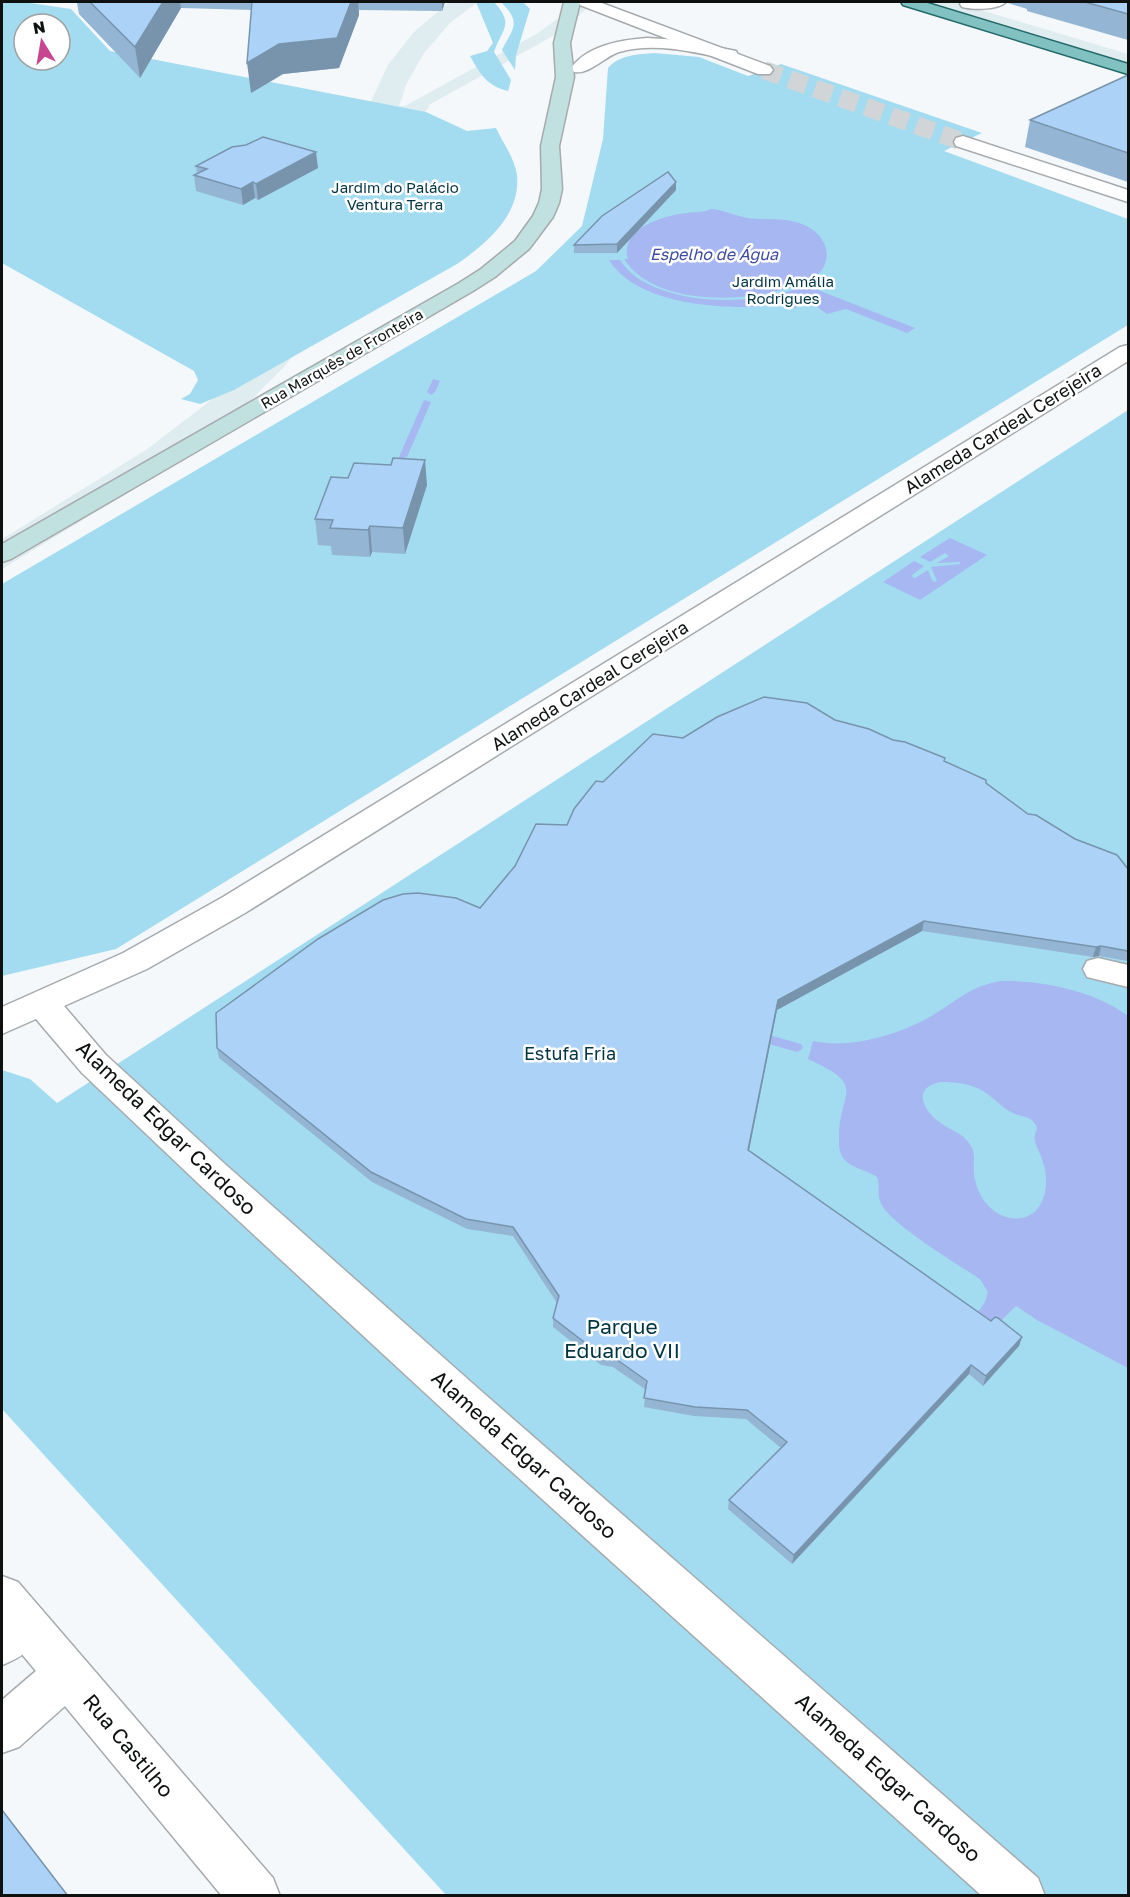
<svg xmlns="http://www.w3.org/2000/svg" width="1130" height="1897" font-family="'Golos Text',sans-serif">
  <style>
    .built { fill: #dfecf0 }
    .green { fill: #a3dcf0; fill-rule: evenodd }
    .water { fill: #a6b7f2; fill-rule: evenodd }
    .lines { fill: none; stroke-linecap: round; stroke-linejoin: round }
    .stream { fill: #a6b7f2; fill-rule: evenodd }
    .minor-tunnel { stroke: #d2d5d7; stroke-width: 18; stroke-dasharray: 18 9; stroke-linecap: butt }
    .pedestrian-casing { stroke: #a6aaac; stroke-width: 3 }
    .minor-casing { stroke: #a6aaac; stroke-width: 3 }
    .tertiary-casing { stroke: #a6aaac; stroke-width: 3 }
    .secondary-casing { stroke: #a6aaac; stroke-width: 3 }
    .primary-casing { stroke: #246969; stroke-width: 3 }
    .pedestrian { fill: #fff; fill-rule: evenodd }
    .minor { fill: #fff; fill-rule: evenodd }
    .tertiary { fill: #fff; fill-rule: evenodd }
    .secondary { fill: #c1e0e0; fill-rule: evenodd }
    .primary { fill: #82c1c1; fill-rule: evenodd }
    .wall { fill: #94b5d4 }
    .shaded-wall { fill: #7894ad }
    .building { fill: #acd3f7; stroke: #7894ad; stroke-width: 1.5 }
    .labels { text-anchor: middle; stroke-width: 5; stroke-linejoin: round; paint-order: stroke }
    .far-park-label { font-size: 15px; fill: #003441; stroke: #fff }
    .far-street-label { font-size: 15px; fill: #0f1111; stroke: #fff }
    .far-water-label { font-size: 16px; font-style: italic; fill: #3d4ca1; stroke: #fff }
    .street-label { font-size: 18px; fill: #0f1111; stroke: #fff }
    .park-label { font-size: 18px; fill: #003441; stroke: #fff }
    .near-street-label { font-size: 21px; fill: #0f1111; stroke: #fff }
    .near-park-label { font-size: 21px; fill: #003441; stroke: #fff }
  </style>
  <rect width="100%" height="100%" fill="#f4f8fa"/>
  <!-- built -->
  <g class="built">
    <polygon points="449,2 478,2 451,22 424,53 406,85 399,106 405,106 538,33 564,14 575,2 593,2 579,16 553,36 427,106 430,106 411,127 318,325 283,368 243,408 176,460 139,486 2,569 2,539 146,450 210,401 250,363 388,65 413,33"/>
    <polygon points="924,2 954,2 1128,54 1128,64"/>
  </g>
  <!-- green -->
  <g class="green">
    <path d="M2 2H23L71 9 110 51 426 112 467 131 496 128C503 143 515 159 517 175 521 215 486 244 457 264L234 390 200 404 181 399 190 394 198 380 194 371 2 263ZM24 24H60V60H24Z"/>
    <path d="M476 2H494C515 25 502 28 494 52L511 80 508 91C487 86 480 74 470 56L487 51 493 43Z"/>
    <path d="M501 2H523L530 9 516 55 515 70 502 50C513 28 522 23 501 2Z"/>
    <path d="M655 53 699 57 748 76 781 64 982 133 944 151 1128 219V325L116 949 2 976V584L536 271 582 226 603 139 608 68C619 55 639 54 655 53Z"/>
    <polygon points="1128,410 1128,1895 446,1895 2,1409 2,1070 30,1079 57,1103"/>
  </g>
  <!-- water -->
  <g class="water">
    <path d="M711 209C724 210 736 216 748 218 762 220 777 218 791 221 822 226 842 257 812 280L809 279C763 304 656 310 624 259H628C620 230 658 218 679 214 689 212 704 213 711 209Z"/>
    <path d="M609 260H620C650 308 759 308 805 285L915 328 907 333 846 309 827 314 809 301H800L796 308 790 309 781 299C772 301 765 306 755 307 710 308 635 302 609 260Z"/>
    <polygon points="950,538 987,555 920,600 883,582 914,561 924,566 911,576 915,578 928,570 933,582 937,581 931,567 960,564 960,562 937,563 949,556 945,553 930,562 920,557"/>
    <path d="M1001 981C1042 980 1095 991 1128 1016V1368L1037 1320 1016 1306 994 1328 973 1319 985 1302 988 1292 980 1279C959 1265 886 1222 880 1201 877 1193 880 1185 877 1177 867 1170 853 1169 845 1160 839 1153 839 1148 839 1139 838 1091 870 1087 808 1059L813 1041C848 1049 894 1036 926 1019 954 1004 968 986 1001 981ZM940 1082C958 1082 976 1084 990 1096 997 1101 1002 1107 1009 1111 1020 1118 1031 1114 1037 1127 1036 1132 1034 1136 1035 1140 1036 1148 1041 1154 1043 1162 1050 1182 1046 1214 1021 1218 995 1222 975 1196 974 1172 973 1163 976 1154 971 1146 963 1132 949 1130 938 1121 922 1108 913 1088 940 1082Z"/>
  </g>
  <g class="lines">
    <!-- stream -->
    <g class="stream">
      <polygon points="433,379 440,381 435,392 431,395 427,392"/>
      <polygon points="424,400 431,402 407,457 400,459 399,457"/>
      <polygon points="755,1031 801,1044 803,1047 801,1050 797,1052 751,1039 749,1036 751,1033"/>
    </g>
    <!-- minor-tunnel -->
    <polyline class="minor-tunnel" points="764,70 963,142"/>
    <defs>
      <polygon id="pedestrian" points="1098,958 1128,965 1128,987 1087,977 1083,969 1087,961"/>
      <g id="minor">
        <polygon points="578,2 599,2 770,66 773,70 770,74 758,74 580,5"/>
        <path d="M962 2H1006C998 10 973 10 962 7L960 4Z"/>
        <polygon points="963,136 1128,190 1128,202 956,146 954,142 956,138"/>
        <polygon points="1128,345 1128,361 245,913 147,969 64,1006 106,1055 226,1165 480,1390 1038,1878 1045,1896 982,1896 450,1416 200,1185 82,1073 36,1019 2,1034 2,1007 123,953 223,897 1120,347"/>
        <path d="M25 1602 41 1609 48 1624C39 1645 23 1657 2 1665V1615L9 1609Z"/>
        <polygon points="67,1651 83,1658 90,1674 83,1690 19,1747 2,1753 2,1700 51,1658"/>
      </g>
      <g id="tertiary">
        <path d="M647 38 681 40 736 51 738 55 736 59 730 60C695 52 655 42 619 52 604 57 589 75 574 72L571 68C588 45 621 40 647 38Z"/>
        <polygon points="2,1576 18,1582 273,1878 280,1896 222,1896 2,1630"/>
      </g>
      <polygon id="secondary" points="564,2 580,2 570,43 574,77 559,146 562,189 559,203 553,217 529,249 495,277 473,291 11,559 2,562 2,544 459,283 481,269 515,241 533,216 539,203 542,189 541,146 556,77 554,43"/>
      <polygon id="primary" points="901,2 924,2 1128,64 1128,74 903,5"/>
    </defs>
    <!-- pedestrian casing -->
    <use href="#pedestrian" class="pedestrian-casing"/>
    <!-- minor casing -->
    <use href="#minor" class="minor-casing"/>
    <!-- tertiary casing -->
    <use href="#tertiary" class="tertiary-casing"/>
    <!-- secondary casing -->
    <use href="#secondary" class="secondary-casing"/>
    <!-- primary casing -->
    <use href="#primary" class="primary-casing"/>
    <!-- pedestrian -->
    <use href="#pedestrian" class="pedestrian"/>
    <!-- minor -->
    <use href="#minor" class="minor"/>
    <!-- tertiary -->
    <use href="#tertiary" class="tertiary"/>
    <!-- secondary -->
    <use href="#secondary" class="secondary"/>
    <!-- primary -->
    <use href="#primary" class="primary"/>
  </g>
  <!-- wall -->
  <g class="wall">
    <polygon points="66,2 445,2 442,11 359,10 359,15 339,68 283,74 251,93 252,10 181,8 140,78 79,14 77,3 66,3"/>
    <polygon points="1007,2 1128,2 1128,40 1027,11 1027,9 1008,3"/>
    <polygon points="1128,75 1128,182 1025,147 1030,120"/>
    <polygon points="196,166 318,168 258,200 255,198 243,205 196,191 194,175 197,174"/>
    <polygon points="676,190 617,253 574,253 574,245"/>
    <polygon points="427,485 405,554 372,552 370,557 332,555 331,546 318,545 315,519"/>
    <polygon points="835,720 893,740 944,761 986,783 1028,814 1128,869 1128,961 1099,956 1093,957 922,931 777,1010 749,1150 991,1321 1022,1337 1019,1346 983,1386 969,1374 792,1564 728,1509 729,1500 781,1448 746,1419 694,1416 644,1407 646,1390 613,1367 601,1365 553,1327 553,1318 557,1303 513,1236 467,1229 372,1182 219,1058 217,1048 480,908 567,825 603,782 683,738"/>
  </g>
  <!-- shaded-wall -->
  <g class="shaded-wall">
    <polygon points="163,2 180,2 181,8 140,78 135,47"/>
    <polygon points="351,2 358,2 359,15 339,68 283,74 251,93 247,63"/>
    <polygon points="442,2 445,2 442,11"/>
    <polygon points="316,152 318,168 258,200 256,184"/>
    <polygon points="253,182 255,198 243,205 241,189"/>
    <polygon points="676,182 676,190 617,253 617,244"/>
    <polygon points="425,460 427,485 405,554 403,528"/>
    <polygon points="370,526 372,552 370,557 368,530"/>
    <polygon points="924,921 922,931 777,1010 747,1160 748,1150 778,1000"/>
    <polygon points="1101,946 1099,956 1093,957 1096,947"/>
    <polygon points="1022,1337 1019,1346 983,1386 986,1376"/>
    <polygon points="971,1365 969,1374 792,1564 794,1555"/>
  </g>
  <!-- building -->
  <g class="building">
    <polygon points="90,2 163,2 135,47"/>
    <polygon points="252,2 351,2 337,38 279,44 247,63"/>
    <polygon points="1085,2 1128,2 1128,14"/>
    <polygon points="1128,75 1128,153 1030,120"/>
    <polygon points="263,137 316,152 256,184 253,182 241,189 194,175 207,169 196,166 232,147 246,145"/>
    <polygon points="668,172 676,182 617,244 574,245 602,216"/>
    <polygon points="393,458 425,460 403,528 370,526 368,530 330,528 333,520 315,519 331,477 348,478 354,463 391,465"/>
    <polygon points="764,697 807,703 835,720 869,729 893,740 905,742 945,758 944,761 986,780 986,783 1028,814 1036,815 1075,839 1117,855 1128,869 1128,951 1101,946 1096,947 924,921 778,1000 748,1150 991,1321 995,1317 998,1318 1022,1337 986,1376 971,1365 794,1555 729,1500 787,1442 747,1410 695,1407 644,1398 647,1381 613,1357 601,1355 553,1318 559,1296 513,1227 466,1219 371,1172 217,1048 216,1013 318,939 383,900 403,894 418,893 456,898 480,908 515,866 536,824 567,825 574,809 596,781 603,782 653,734 683,738 717,717"/>
    <polygon points="2,1810 68,1896 2,1896"/>
  </g>
  <g class="labels">
    <!-- far-park labels -->
    <g class="far-park-label">
      <text x="395" y="193">Jardim do Palácio<tspan x="395" dy="17">Ventura Terra</tspan></text>
      <text x="783" y="287">Jardim Amália<tspan x="783" dy="17">Rodrigues</tspan></text>
    </g>
    <!-- far-street labels -->
    <g class="far-street-label">
      <text transform="translate(342 359) rotate(-30)" y="5">Rua Marquês de Fronteira</text>
    </g>
    <!-- far-water labels -->
    <g class="far-water-label">
      <text x="714" y="260">Espelho de Água</text>
    </g>
    <!-- street labels -->
    <g class="street-label">
      <text transform="translate(1003 429) rotate(-32)" y="6">Alameda Cardeal Cerejeira</text>
      <text transform="translate(590 686) rotate(-32)" y="6">Alameda Cardeal Cerejeira</text>
    </g>
    <!-- park labels -->
    <g class="park-label">
      <text x="570" y="1060">Estufa Fria</text>
    </g>
    <!-- near-street labels -->
    <g class="near-street-label">
      <text transform="translate(166 1128) rotate(44)" y="7">Alameda Edgar Cardoso</text>
      <text transform="translate(524 1455) rotate(42)" y="7">Alameda Edgar Cardoso</text>
      <text transform="translate(128 1746) rotate(50)" y="7">Rua Castilho</text>
      <text transform="translate(888 1778) rotate(42)" y="7">Alameda Edgar Cardoso</text>
    </g>
    <!-- near-park labels -->
    <g class="near-park-label">
      <text x="622" y="1334">Parque<tspan x="622" dy="24">Eduardo VII</tspan></text>
    </g>
  </g>
  <!-- border -->
  <rect width="1130" height="1897" fill="none" stroke="#0f1111" stroke-width="6"/>
  <!-- north arrow -->
  <g transform="translate(42 42) rotate(349)"><circle r="28" fill="#ffffff" stroke="#9fa0a0" stroke-width="1.5"/>
  <path d="M0-4.5L10 22L0 15L-10 22Z" fill="#c64690"/>
  <text y="-9" font-size="16" font-weight="bold" text-anchor="middle" fill="#0f1111">N</text>
  </g>
</svg>
